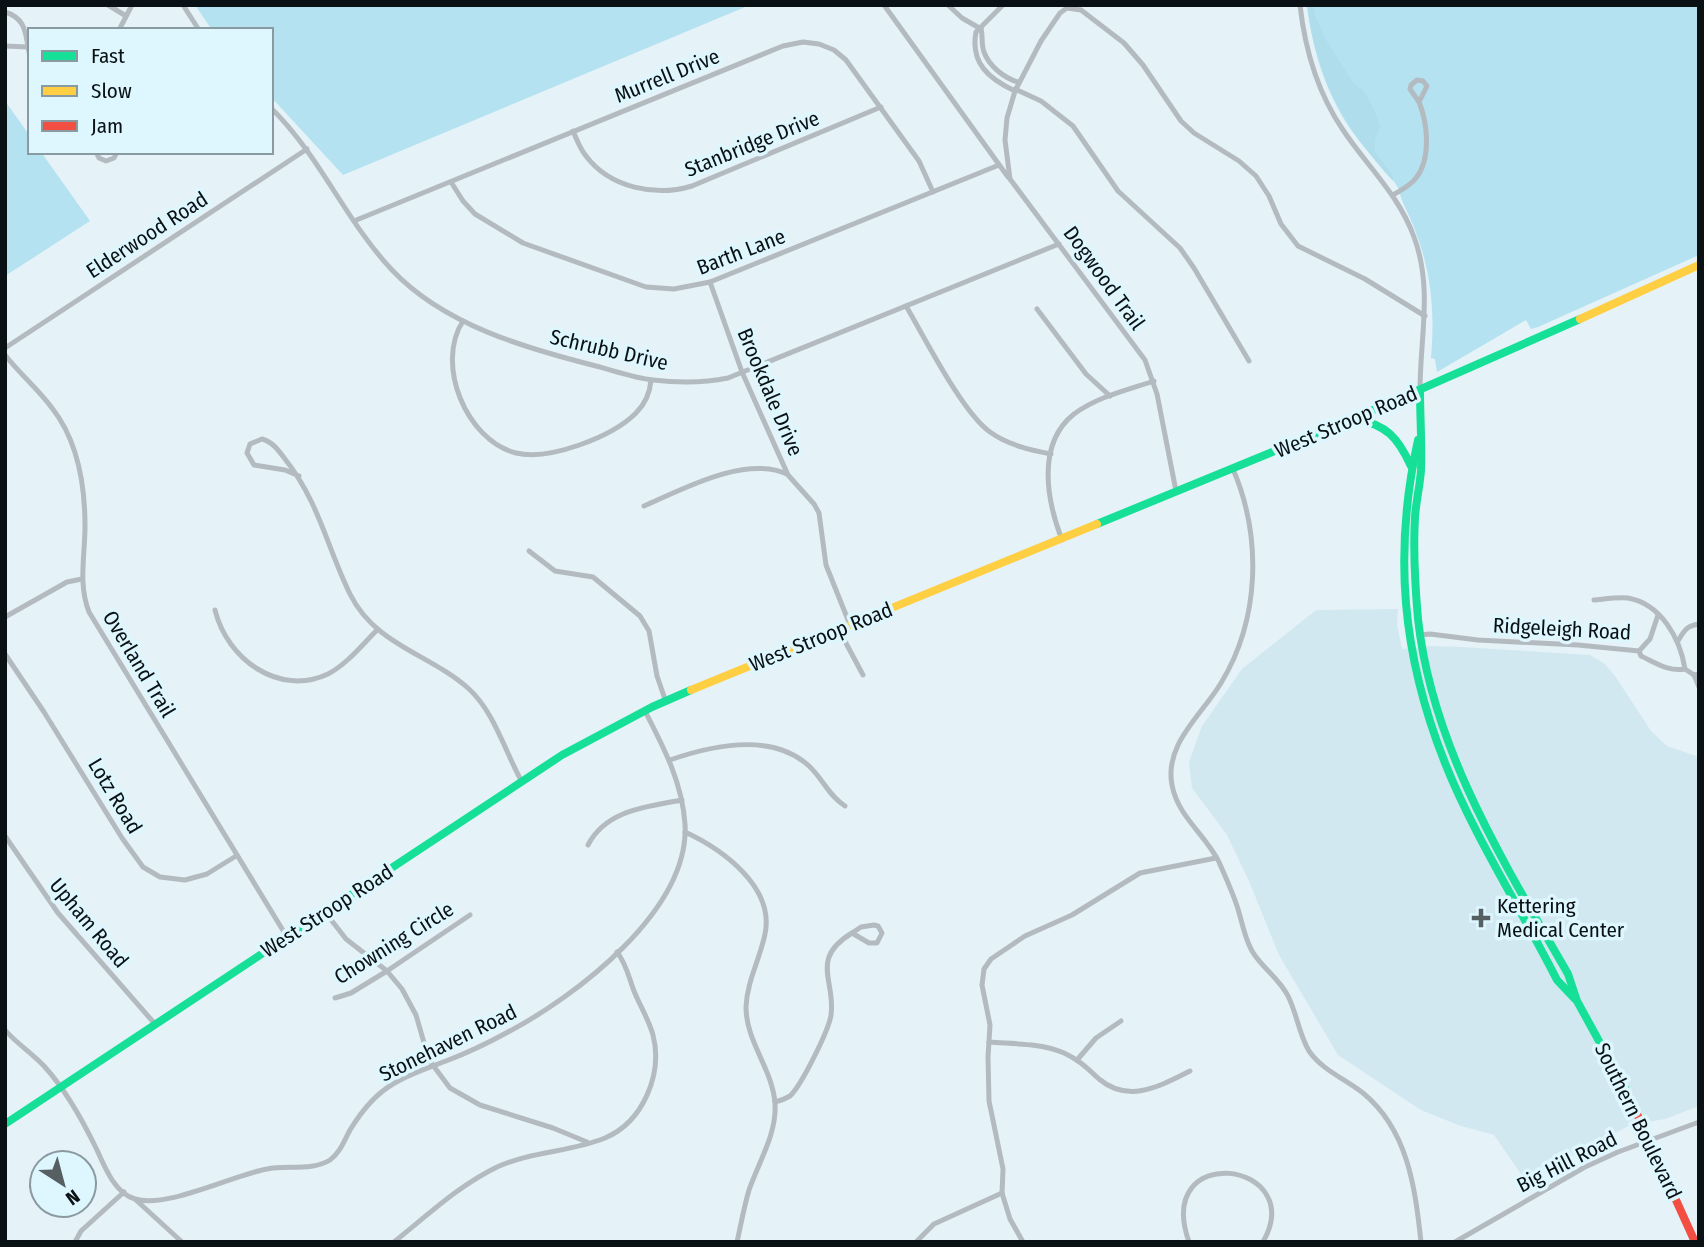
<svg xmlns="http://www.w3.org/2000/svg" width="1704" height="1247" font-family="'Fira Sans Condensed',sans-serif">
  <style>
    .built { fill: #d1e8f1 }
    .green { fill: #b4e2f0 }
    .forest { fill: #b0ddec }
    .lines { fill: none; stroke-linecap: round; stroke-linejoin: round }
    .street { stroke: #b3bbc1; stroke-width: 5 }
    .fast { stroke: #16e098; stroke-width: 8 }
    .slow { stroke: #ffcf43; stroke-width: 8 }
    .jam { stroke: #f24e42; stroke-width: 8 }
    .poi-dot { fill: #566063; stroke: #def6fe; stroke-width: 2.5 }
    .labels { text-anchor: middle; stroke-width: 7; stroke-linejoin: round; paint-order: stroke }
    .street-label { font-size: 21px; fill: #091114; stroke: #def6fe }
    .poi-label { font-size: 21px; fill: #091114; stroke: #def6fe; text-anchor: start }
  </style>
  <rect width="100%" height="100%" fill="#e5f2f7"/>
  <!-- built -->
  <polygon class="built" points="1398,609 1397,625 1402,649 1430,646 1461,647 1590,655 1605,664 1615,676 1651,731 1667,746 1699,757 1699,1106 1665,1119 1630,1125 1530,1179 1523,1177 1494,1135 1458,1125 1421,1110 1338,1055 1279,955 1249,881 1227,835 1192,788 1189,762 1202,726 1242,669 1316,610"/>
  <!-- green -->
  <g class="green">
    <polygon points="195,5 750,5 343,175 271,97 271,30 212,30"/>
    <path d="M1307 5H1699V255L1538 327 1531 329 1526 320 1437 372 1435 359 1431 358C1436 301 1429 255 1403 203 1401 198 1400 193 1398 188 1387 168 1367 153 1354 134 1326 95 1313 52 1307 5Z"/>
    <polygon points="5,101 30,136 30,152 41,152 90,221 5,276"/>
  </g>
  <!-- forest -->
  <path class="forest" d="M1307 5H1314L1315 15 1326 40 1354 84 1363 90 1374 109 1380 127 1375 141V152L1393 176V181C1344 127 1316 78 1307 5Z"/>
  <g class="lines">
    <!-- street -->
    <g class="street">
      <polyline points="108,5 126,16"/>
      <polyline points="183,5 199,30"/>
      <polyline points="884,5 1008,177"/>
      <polyline points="948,5 962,18 981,29"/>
      <path d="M1003 5 976 32C970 63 989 79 1015 91"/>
      <path d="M1300 5C1305 50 1317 92 1343 130 1367 166 1399 195 1414 237 1433 288 1420 338 1420 390"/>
      <path d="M5 12C28 19 25 36 30 56"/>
      <path d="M981 29C983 36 981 44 984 52 989 66 1004 78 1018 82"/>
      <polyline points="119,30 132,5"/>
      <polyline points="5,46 28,47"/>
      <polygon points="1417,80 1423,81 1427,86 1419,102 1410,89 1411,85"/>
      <polyline points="1015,89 1041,101 1073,126 1118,191 1180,248 1194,268 1249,361"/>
      <path d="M271 108C320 156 345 220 392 270 444 325 525 348 596 366 615 371 634 378 653 380 678 383 704 383 728 378L1059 244"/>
      <path d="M573 131C577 140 580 149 586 156 610 188 656 197 692 186L881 107"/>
      <polyline points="96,152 99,158 106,161 114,158 117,152"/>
      <polyline points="451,182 463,201 475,214 523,243 646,287 674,289 710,282 999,165"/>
      <path d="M1393 195C1401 190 1410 186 1416 178 1431 159 1428 124 1419 102"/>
      <polyline points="354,221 783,46 803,42 819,44 834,50 846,60 919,161 933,192"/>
      <polyline points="710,282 742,372 788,475 814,504 819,513 826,565 850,625"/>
      <path d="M906 306C925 338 962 412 990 432 1008 445 1030 450 1051 454"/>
      <polyline points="1037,309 1086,374 1110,396"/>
      <path d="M463 321C435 364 466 440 516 453 549 461 612 437 636 413 645 404 650 393 651 380"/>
      <polyline points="5,348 307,149"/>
      <path d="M5 355C20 374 38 389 52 408 78 441 85 485 85 526 85 556 78 584 89 612L287 937"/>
      <path d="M1233 469C1262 537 1260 619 1221 683 1202 715 1164 744 1172 785 1178 817 1205 834 1219 862 1225 876 1232 891 1237 906 1242 921 1244 937 1252 951 1262 968 1279 978 1288 996 1297 1014 1299 1034 1309 1051 1323 1071 1344 1078 1363 1093 1408 1130 1415 1187 1421 1242"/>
      <path d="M299 476 285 470 254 465 247 453 250 444 262 439C273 442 279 451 285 459 319 502 327 547 350 594 375 645 430 654 469 689 495 713 505 752 522 782"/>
      <polyline points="1176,491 1157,394 1145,360 1010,179 1005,140 1007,118 1015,91 1041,41 1060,13 1067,8 1081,10 1124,43 1143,65 1181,121 1194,133 1239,161 1256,176 1269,196 1281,224 1298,246 1365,279 1425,316"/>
      <path d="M644 506C683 489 745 455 787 474"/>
      <path d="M1062 540C1047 501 1036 444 1074 414 1097 397 1127 390 1154 381"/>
      <polyline points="529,551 555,571 593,577 640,616 649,631 657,676 666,702"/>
      <path d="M1594 600C1605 599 1617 597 1628 598 1661 604 1680 638 1685 669L1694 675 1699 674"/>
      <path d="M215 610C227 659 279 697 328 674 347 664 362 645 377 630"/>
      <polyline points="5,617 67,582 82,579"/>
      <polyline points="839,630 863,675"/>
      <polyline points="1419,635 1430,634 1478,640 1578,645 1639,651 1650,639 1658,615"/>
      <path d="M1678 641C1684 631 1686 626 1699 624"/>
      <path d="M1639 651 1641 656C1656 663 1669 672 1685 669"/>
      <polyline points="5,654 44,712 122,838 143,867 160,877 185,880 207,874 236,856"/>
      <polyline points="1694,675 1699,687"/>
      <path d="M670 760C713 745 772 732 809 766 823 779 829 796 845 806"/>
      <path d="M685 832C722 849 775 887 765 934 760 959 747 981 746 1007 746 1042 772 1068 775 1103 777 1134 759 1161 749 1190 744 1207 741 1224 737 1242"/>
      <polyline points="5,836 58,913 155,1024"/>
      <path d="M588 845C606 810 646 807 682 800"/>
      <polyline points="325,912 346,939 387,971 402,989 416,1015 429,1060 450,1088 480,1105 553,1128 587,1142"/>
      <polygon points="874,925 878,926 882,933 877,943 869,943 852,933 861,927"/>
      <polyline points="335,998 351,993 387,971 470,915"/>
      <path d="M5 1030C16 1043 32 1053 44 1066 66 1090 83 1121 97 1150 105 1168 115 1193 135 1199 167 1209 233 1175 267 1169 286 1165 313 1171 330 1160 340 1153 344 1141 350 1130 361 1112 374 1095 393 1084 409 1074 428 1068 446 1061 467 1053 488 1043 508 1032 575 997 690 910 685 824 682 782 664 748 645 711"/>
      <path d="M989 1042C1014 1044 1041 1043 1064 1053 1078 1059 1088 1069 1099 1079 1129 1104 1160 1086 1190 1071"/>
      <polyline points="1077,1060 1096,1038 1121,1021"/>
      <path d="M775 1102C780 1101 785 1099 790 1096 801 1086 829 1030 831 1015 836 981 809 959 852 933"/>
      <polyline points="136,1200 182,1242"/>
      <polyline points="75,1242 81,1231 124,1192"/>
      <path d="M394 1242C428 1215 458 1186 497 1167 532 1151 571 1152 605 1138 643 1122 663 1074 653 1035 649 1020 640 1006 634 991 629 978 626 963 617 952"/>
      <polyline points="916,1242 934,1224 1002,1193"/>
      <polyline points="1023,1242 1010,1219 1002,1193 1003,1169 989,1101 988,1057 990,1025 982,985 984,969 991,959 1025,936 1072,915 1140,873 1216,858"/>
      <path d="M1189 1242C1153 1140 1309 1161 1263 1242"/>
      <polyline points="1455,1242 1585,1167 1618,1152 1699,1122"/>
    </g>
    <!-- fast -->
    <g class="fast">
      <path d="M1420 390C1420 417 1422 443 1421 470 1420 486 1416 501 1415 517 1413 551 1415 585 1418 619 1432 748 1504 863 1568 974L1577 1001 1627 1092"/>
      <path d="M1355 418C1387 426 1397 436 1411 466"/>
      <path d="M1418 440C1393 553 1402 655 1445 763 1474 836 1521 909 1557 980L1575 999"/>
      <polyline points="1097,524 1355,418 1580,319"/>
      <polyline points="5,1124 562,755 652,707 691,690"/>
    </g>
    <!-- slow -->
    <g class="slow">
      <polyline points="1580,319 1699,265"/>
      <polyline points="691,690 1097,524"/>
    </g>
    <!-- jam -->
    <polyline class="jam" points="1627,1092 1695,1242"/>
  </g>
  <!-- markers -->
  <path class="poi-dot" d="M1477.5 907.5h7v7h7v7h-7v7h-7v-7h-7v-7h7z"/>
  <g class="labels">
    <!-- street labels -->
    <g class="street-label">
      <text transform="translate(667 76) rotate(-22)" y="7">Murrell Drive</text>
      <text transform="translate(752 144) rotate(-22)" y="7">Stanbridge Drive</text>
      <text transform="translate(147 235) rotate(-33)" y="7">Elderwood Road</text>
      <text transform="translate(741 252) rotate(-21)" y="7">Barth Lane</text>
      <text transform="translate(1104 278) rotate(54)" y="7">Dogwood Trail</text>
      <text transform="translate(609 350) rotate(13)" y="7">Schrubb Drive</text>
      <text transform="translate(770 392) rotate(67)" y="7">Brookdale Drive</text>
      <text transform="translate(1346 422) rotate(-23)" y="7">West Stroop Road</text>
      <text transform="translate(1562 629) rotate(3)" y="7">Ridgeleigh Road</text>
      <text transform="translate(821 637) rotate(-22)" y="7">West Stroop Road</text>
      <text transform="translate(139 664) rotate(59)" y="7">Overland Trail</text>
      <text transform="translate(115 796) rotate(59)" y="7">Lotz Road</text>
      <text transform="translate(327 911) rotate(-33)" y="7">West Stroop Road</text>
      <text transform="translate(89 923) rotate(50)" y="7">Upham Road</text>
      <text transform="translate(394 943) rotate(-32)" y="7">Chowning Circle</text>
      <text transform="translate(448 1043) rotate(-26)" y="7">Stonehaven Road</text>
      <text transform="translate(1638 1121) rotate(64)" y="7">Southern Boulevard</text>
      <text transform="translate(1567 1162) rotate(-27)" y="7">Big Hill Road</text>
    </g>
    <!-- poi labels -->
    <g class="poi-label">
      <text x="1497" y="913">Kettering<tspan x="1497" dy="24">Medical Center</tspan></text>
    </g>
  </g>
  <!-- border -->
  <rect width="1704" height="1247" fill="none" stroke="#091114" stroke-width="14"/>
  <!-- legend -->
  <rect x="28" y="28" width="245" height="126" fill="#def6fe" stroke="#899aa0" stroke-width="2"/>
  <rect x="42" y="51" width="35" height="10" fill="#16e098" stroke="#899aa0" stroke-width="2"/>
  <text x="91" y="63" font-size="21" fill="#091114">Fast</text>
  <rect x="42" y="86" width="35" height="10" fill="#ffcf43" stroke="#899aa0" stroke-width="2"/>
  <text x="91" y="98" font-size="21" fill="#091114">Slow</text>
  <rect x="42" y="121" width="35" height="10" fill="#f24e42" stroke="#899aa0" stroke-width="2"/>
  <text x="91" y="133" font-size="21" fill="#091114">Jam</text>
  <!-- north arrow -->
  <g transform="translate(63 1184) rotate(144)"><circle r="33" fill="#def6fe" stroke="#899aa0" stroke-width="2"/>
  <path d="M0-5L12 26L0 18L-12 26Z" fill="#566063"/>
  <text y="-10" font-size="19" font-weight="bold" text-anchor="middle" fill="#091114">N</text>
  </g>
</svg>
